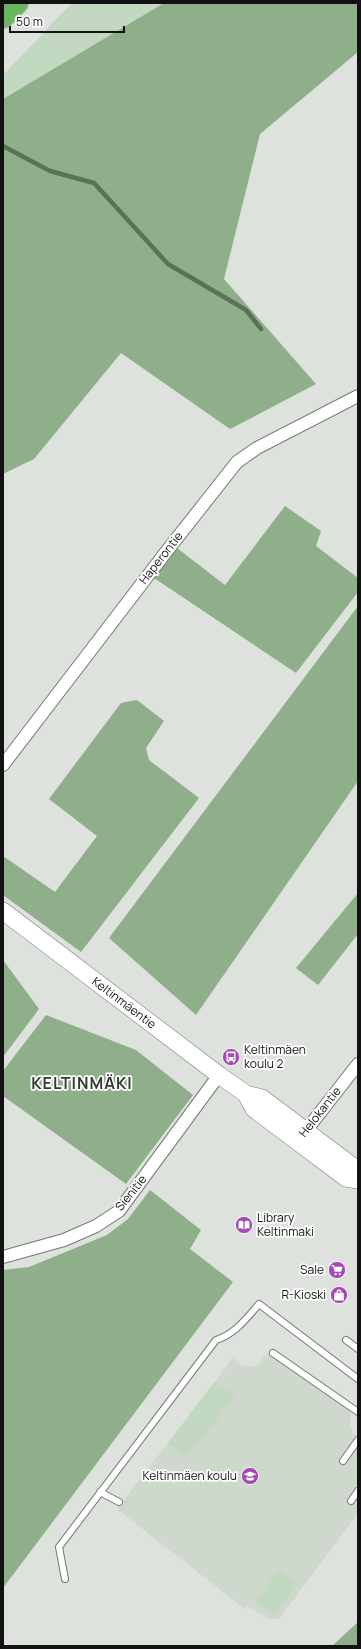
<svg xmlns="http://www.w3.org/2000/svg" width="361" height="1649" font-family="Manrope,sans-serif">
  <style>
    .built { fill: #ced8cc }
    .green { fill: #c3d8c0 }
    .forest { fill: #8eaf89 }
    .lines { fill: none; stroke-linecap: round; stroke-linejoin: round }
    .stream { stroke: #5a7257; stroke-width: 4.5 }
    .lane-casing { stroke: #747974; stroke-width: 8 }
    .street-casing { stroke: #747974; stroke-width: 14 }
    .secondary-casing { stroke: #747974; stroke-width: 18 }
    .highway-casing { stroke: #bcbdbc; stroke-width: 24 }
    .lane { stroke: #fff; stroke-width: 6 }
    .street { stroke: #fff; stroke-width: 12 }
    .secondary { stroke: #fff; stroke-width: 17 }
    .highway { stroke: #6bb461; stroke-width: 22 }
    .labels { text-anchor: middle; stroke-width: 3.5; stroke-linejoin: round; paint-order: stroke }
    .street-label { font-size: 12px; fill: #111211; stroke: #fff }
    .poi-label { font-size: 12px; fill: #111211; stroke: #fff; text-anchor: end }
    .district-label { font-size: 16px; font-weight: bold; letter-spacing: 1px; fill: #363a35; stroke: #fff }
  </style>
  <rect width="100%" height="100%" fill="#dde2dd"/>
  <!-- built -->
  <polygon class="built" points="267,1353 348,1409 351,1415 350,1424 353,1433 358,1437 358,1513 279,1619 268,1619 247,1606 245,1609 117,1509 233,1358 242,1366 254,1366 258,1364"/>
  <!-- green -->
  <g class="green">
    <polygon points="72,3 164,3 3,99 3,75"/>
    <polygon points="215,1381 235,1397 187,1457 168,1443"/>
    <polygon points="279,1570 298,1584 274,1616 255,1601"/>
  </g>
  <!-- forest -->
  <g class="forest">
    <polygon points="164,3 358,3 358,52 260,134 224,279 316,384 230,429 121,353 34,459 3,474 3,99"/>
    <polygon points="285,506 321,531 316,546 358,578 358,592 296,673 154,578 177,548 225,585"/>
    <polygon points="358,606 358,781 196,1015 109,938"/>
    <polygon points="137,700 164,721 146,748 149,760 199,798 81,952 3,895 3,856 55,892 97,836 49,799 121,703"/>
    <polygon points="358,893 358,934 318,985 296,968"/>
    <polygon points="3,960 39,1009 3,1057"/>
    <polygon points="46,1015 136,1050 193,1095 126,1184 3,1096 3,1071"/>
    <polygon points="150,1190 201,1230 190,1249 233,1282 3,1588 3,1270 29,1267 107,1235 128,1219"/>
    <polygon points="358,1622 358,1646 332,1646"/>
  </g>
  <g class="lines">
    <!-- stream -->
    <polyline class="stream" points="3,146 50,171 94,183 168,264 246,310 261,329"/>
    <defs>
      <g id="lane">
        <polyline points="346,1340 358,1349"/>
        <polyline points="273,1353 358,1412"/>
        <polyline points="343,1461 358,1440"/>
        <polyline points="100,1492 119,1502"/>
        <polyline points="351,1501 358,1491"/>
        <path d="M65 1579 59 1547 216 1340C235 1334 246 1319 259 1304L358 1379"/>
      </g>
      <g id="street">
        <polyline points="3,765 166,552 237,462 257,448 358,396"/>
        <polyline points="301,1137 358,1064"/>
        <polyline points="3,1257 64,1240 96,1226 119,1211 219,1075"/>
      </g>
      <g id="secondary">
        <polyline points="3,911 219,1075 246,1094 262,1098 355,1168 358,1176"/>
        <polyline points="246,1094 254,1109 346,1178 358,1180"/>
      </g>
      <polyline id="highway" points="3,17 17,3"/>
    </defs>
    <!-- lane casing -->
    <use href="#lane" class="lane-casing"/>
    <!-- street casing -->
    <use href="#street" class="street-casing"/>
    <!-- secondary casing -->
    <use href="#secondary" class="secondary-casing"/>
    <!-- highway casing -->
    <use href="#highway" class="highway-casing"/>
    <!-- lane -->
    <use href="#lane" class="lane"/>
    <!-- street -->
    <use href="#street" class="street"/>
    <!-- secondary -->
    <use href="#secondary" class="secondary"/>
    <!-- highway -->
    <use href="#highway" class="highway"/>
  </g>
  <!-- icons -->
  <defs>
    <symbol id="bus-disc" viewBox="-11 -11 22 22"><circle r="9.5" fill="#a54ab5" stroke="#fff"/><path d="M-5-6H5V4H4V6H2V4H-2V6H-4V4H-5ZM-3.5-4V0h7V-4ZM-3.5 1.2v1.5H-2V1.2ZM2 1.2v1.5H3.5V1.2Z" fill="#fff"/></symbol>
    <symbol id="library-disc" viewBox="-11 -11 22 22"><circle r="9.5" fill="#a54ab5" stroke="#fff"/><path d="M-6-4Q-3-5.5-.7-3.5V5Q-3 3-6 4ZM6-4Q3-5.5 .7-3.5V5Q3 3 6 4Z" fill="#fff"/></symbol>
    <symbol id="supermarket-disc" viewBox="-11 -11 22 22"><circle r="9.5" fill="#a54ab5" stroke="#fff"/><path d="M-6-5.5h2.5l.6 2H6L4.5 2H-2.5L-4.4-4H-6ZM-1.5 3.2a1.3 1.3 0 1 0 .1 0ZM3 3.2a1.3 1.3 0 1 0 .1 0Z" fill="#fff"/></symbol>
    <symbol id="shop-disc" viewBox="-11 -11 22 22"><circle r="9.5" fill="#a54ab5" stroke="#fff"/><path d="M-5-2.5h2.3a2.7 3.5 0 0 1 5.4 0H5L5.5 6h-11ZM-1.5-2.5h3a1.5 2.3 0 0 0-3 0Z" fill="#fff"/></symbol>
    <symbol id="school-disc" viewBox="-11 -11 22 22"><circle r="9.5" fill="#a54ab5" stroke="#fff"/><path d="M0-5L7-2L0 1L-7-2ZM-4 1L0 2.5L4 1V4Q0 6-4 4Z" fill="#fff"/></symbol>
  </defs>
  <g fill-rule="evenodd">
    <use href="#bus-disc" x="221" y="1047" width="20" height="20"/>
    <use href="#library-disc" x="234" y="1215" width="20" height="20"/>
    <use href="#supermarket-disc" x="327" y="1260" width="20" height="20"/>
    <use href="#shop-disc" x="329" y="1285" width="20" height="20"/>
    <use href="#school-disc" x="240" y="1466" width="20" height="20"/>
  </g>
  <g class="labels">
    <!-- street labels -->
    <g class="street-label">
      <text transform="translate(161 558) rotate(-52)" y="4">Haperontie</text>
      <text transform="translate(124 1003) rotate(37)" y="4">Keltinmäentie</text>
      <text transform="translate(320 1112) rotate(-52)" y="4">Helokantie</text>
      <text transform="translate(131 1193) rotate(-51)" y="4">Sienitie</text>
    </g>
    <!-- poi labels -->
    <g class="poi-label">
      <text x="244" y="1054" text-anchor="start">Keltinmäen<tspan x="244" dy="14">koulu 2</tspan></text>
      <text x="257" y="1222" text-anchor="start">Library<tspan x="257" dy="14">Keltinmaki</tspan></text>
      <text x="324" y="1274">Sale</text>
      <text x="326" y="1299">R-Kioski</text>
      <text x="237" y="1480">Keltinmäen koulu</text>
    </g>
    <!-- district labels -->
    <g class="district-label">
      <text x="82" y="1089">KELTINMÄKI</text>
    </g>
  </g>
  <!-- border -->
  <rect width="361" height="1649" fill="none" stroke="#111211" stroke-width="8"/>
  <!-- scale -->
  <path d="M10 26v6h114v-6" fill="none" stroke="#111211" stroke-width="2"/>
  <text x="16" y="26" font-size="12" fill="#111211" stroke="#ffffff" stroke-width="3" paint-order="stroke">50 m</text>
</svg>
